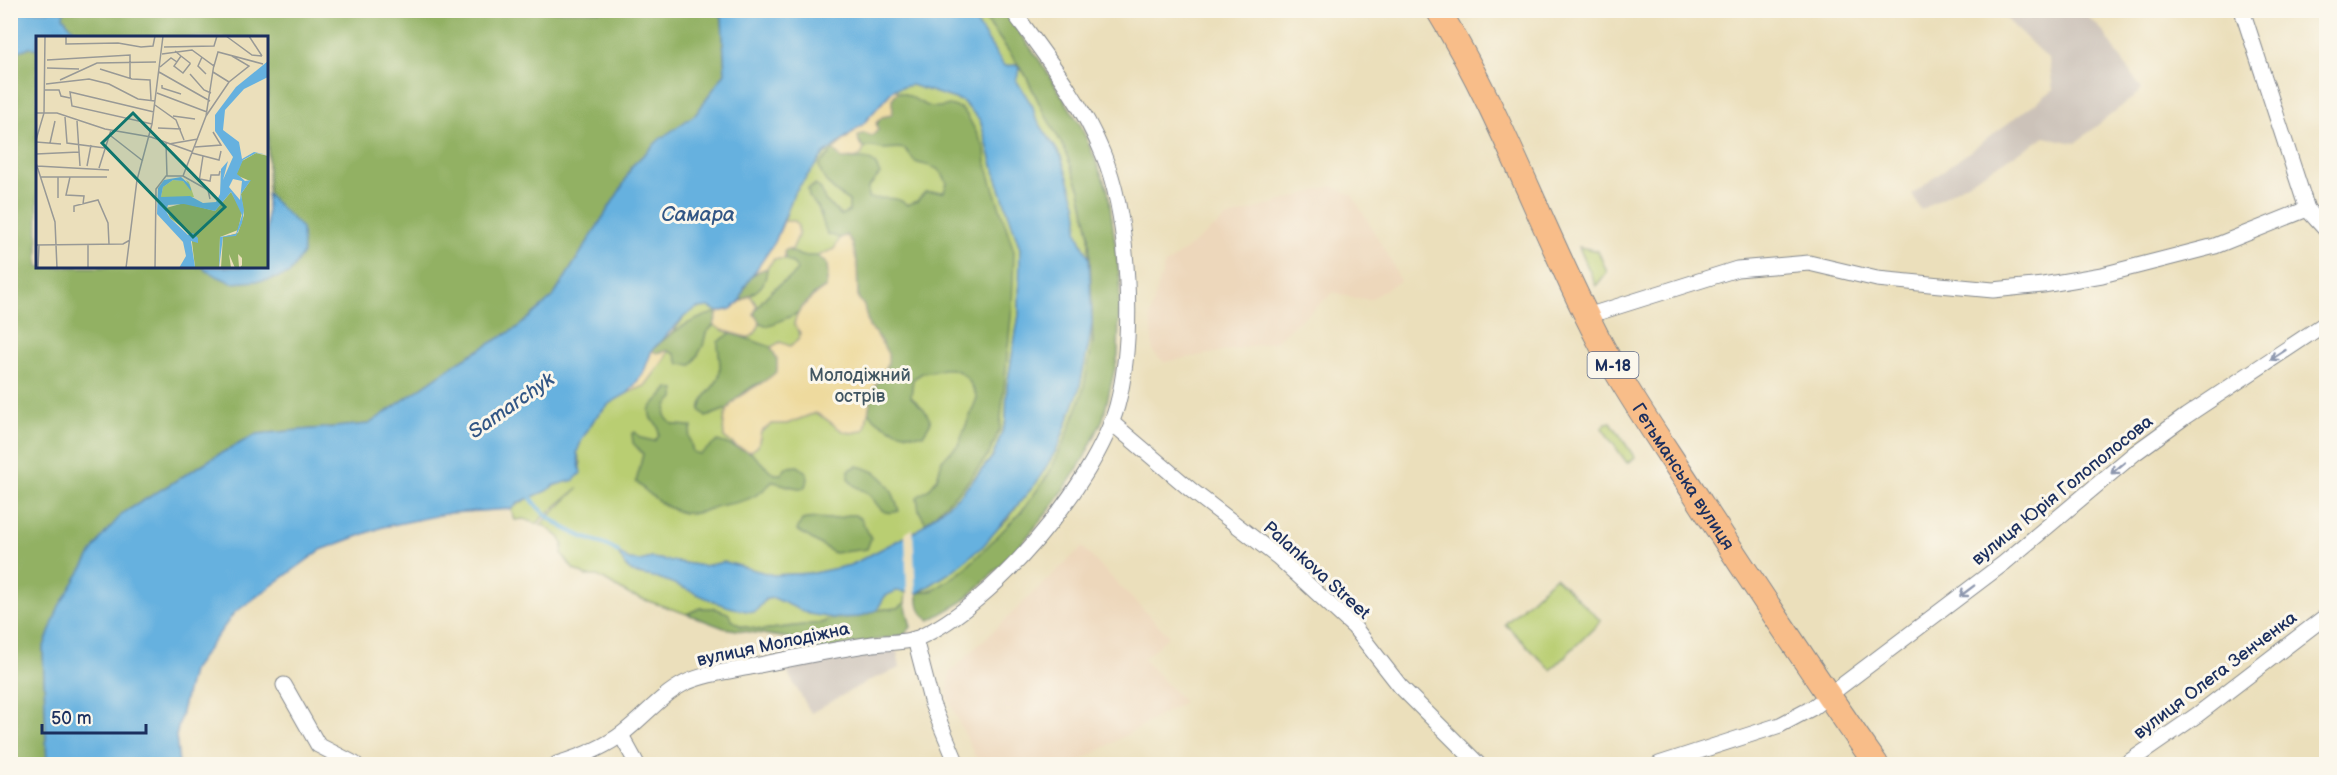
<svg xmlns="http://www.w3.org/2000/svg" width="2337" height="775" font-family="'Balsamiq Sans',sans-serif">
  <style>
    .built { fill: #edd7bb }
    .industrial { fill: #ccc2b9 }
    .green { fill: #b9ce72; stroke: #6a7e68; stroke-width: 1.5 }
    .forest { fill: #92b164; stroke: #567061; stroke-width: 1.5 }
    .sand { fill: #eeda9e; stroke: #84847e; stroke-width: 1.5 }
    .water { fill: #66b1df; stroke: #40709e; stroke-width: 1.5 }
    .pier { fill: #ebdfbb }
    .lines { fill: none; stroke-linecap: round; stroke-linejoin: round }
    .stream { stroke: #66b1df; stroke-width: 4.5 }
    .minor-casing { stroke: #83878c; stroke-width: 17 }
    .trunk-casing { stroke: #83878c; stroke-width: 26 }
    .minor { stroke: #fff; stroke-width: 15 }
    .trunk { stroke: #f8bd89; stroke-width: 24 }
    .oneway { stroke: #8d97ae }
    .labels { text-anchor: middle; stroke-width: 6; stroke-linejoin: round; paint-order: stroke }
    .shield { fill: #fbf7ec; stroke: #5e6b89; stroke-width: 1.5 }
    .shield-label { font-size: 16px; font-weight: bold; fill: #1b2f5e }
    .park-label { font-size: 18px; fill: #425763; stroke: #fbf7ec }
    .street-label { font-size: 18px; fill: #1b2f5e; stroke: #fbf7ec }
    .water-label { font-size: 20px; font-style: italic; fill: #325685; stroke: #fbf7ec }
    .inset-road { fill: none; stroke: #989996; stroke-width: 1.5 }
    .view { fill: #0f766e; fill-opacity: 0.15; stroke: #0f766e; stroke-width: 3 }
    .inset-edge { fill: none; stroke: #1b2f5e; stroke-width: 3 }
  </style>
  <rect width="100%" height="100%" fill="#fbf7ec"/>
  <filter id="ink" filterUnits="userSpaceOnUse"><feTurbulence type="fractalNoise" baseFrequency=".0167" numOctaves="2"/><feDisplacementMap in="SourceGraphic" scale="12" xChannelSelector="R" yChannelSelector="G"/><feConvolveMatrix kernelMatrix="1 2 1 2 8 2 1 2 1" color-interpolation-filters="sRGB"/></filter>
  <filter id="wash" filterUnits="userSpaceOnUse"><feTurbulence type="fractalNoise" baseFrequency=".008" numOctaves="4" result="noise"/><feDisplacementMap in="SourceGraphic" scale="24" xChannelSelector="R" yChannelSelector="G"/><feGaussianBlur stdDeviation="1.35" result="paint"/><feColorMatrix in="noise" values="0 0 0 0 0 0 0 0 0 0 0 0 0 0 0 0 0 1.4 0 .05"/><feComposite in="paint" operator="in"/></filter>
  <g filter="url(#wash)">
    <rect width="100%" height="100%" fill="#ebdfbb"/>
    <!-- built -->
    <g class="built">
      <polygon points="1332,186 1352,195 1390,259 1400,281 1370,299 1353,298 1334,292 1274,342 1164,362 1153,352 1150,315 1164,266 1226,218"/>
      <polygon points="1082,547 1169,636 1143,659 1184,702 1075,764 979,764 947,697 950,672"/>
    </g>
    <!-- industrial -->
    <g class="industrial">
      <polygon points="1998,11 2082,11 2103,31 2142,90 2075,143 2045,137 1921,210 1912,194 2053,90 2049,60"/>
      <polygon points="896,645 900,668 868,681 811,713 787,672 810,660"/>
    </g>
    <!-- green -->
    <g class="green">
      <polygon points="969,11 980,11 1025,74 1042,109 1064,148 1080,190 1089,232 1089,258 1077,232 1078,215 1061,156 1035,117 1033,107 1016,80 1020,69 1016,65 1004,66"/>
      <path d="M911 85 962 101 980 120 997 179 1020 248 1019 315 1007 386 1006 421 993 456 960 495 916 531 851 565 814 573 773 575 725 562 703 566 652 558 640 561 629 560 618 553C621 558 624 566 628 569 637 577 649 574 659 578 689 588 724 610 755 612L766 599 774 598 809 613 833 618 821 623 762 630 741 626 732 620 700 608 687 614 630 595 598 576H586L573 569 562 554 563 544 559 537 545 526 540 525 578 488 543 517 537 524 524 519 515 520 511 509C523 500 559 481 574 480L581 463 577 452 582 439 595 418 610 403 628 393 685 316 697 308 709 307 745 286 784 221 794 193 824 154 841 142 894 89Z"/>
      <polygon points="1579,247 1598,251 1607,272 1596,286"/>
      <path d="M1092 322C1095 370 1073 434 1048 475 1031 503 1009 526 986 549 966 568 947 588 918 593L951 572 1009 518 1058 447 1079 390Z"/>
      <polygon points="1611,422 1635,458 1627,463 1602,428 1606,423"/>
      <polygon points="1555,577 1601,621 1551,670 1505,624"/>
      <polygon points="896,590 906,592 905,603 898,608 877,610 885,596"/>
    </g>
    <!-- forest -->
    <g class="forest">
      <polygon points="64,11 715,11 722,17 725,73 696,114 660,139 632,166 622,187 553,297 517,328 460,361 369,424 257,434 216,456 123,513 43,649 47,764 11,764 10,54 30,47 37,49 38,267 203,267 206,271 269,280 267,38 78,37 79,36 62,17"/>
      <path d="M980 11H1004L1040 61 1081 126 1108 190 1120 280 1118 355 1103 419 1083 460 1055 503 1023 542 982 584 962 602 930 620C919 613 917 606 918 593L934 590 965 569 1022 511 1048 475 1065 440 1082 395 1093 342 1089 232 1080 190 1064 148 1042 109 1025 74Z"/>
      <path d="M898 92C915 94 925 114 949 105L960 108 967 115 985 149 986 163 992 184 1014 251 1012 307 1000 428 989 454 965 485 926 523 919 511 917 497 929 489 937 479 942 460 958 445 977 398C972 383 963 366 943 369 935 371 933 373 924 372L913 379 911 397 924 409 931 422 923 435C901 435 882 428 867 411L877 380 876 333 869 327 864 306 858 298 857 262 847 236 840 238 827 234 818 207 809 197 808 189 815 185 821 189 825 200 841 215 849 211V201C835 192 821 181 819 165L833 150C837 153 842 157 847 158 863 163 871 151 880 174L868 188V198C881 200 896 194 907 205L917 201 925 192H944L947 183C939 164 932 168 915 162L905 149C897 147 892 149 885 149 875 149 874 145 864 148L857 139 858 135 864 133 872 136C874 128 892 96 898 92Z"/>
      <path d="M787 249 801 256H818L827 264 828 274 826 287 812 296 805 306 796 314 768 326 760 323 754 314C759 302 772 289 783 282 791 277 793 278 797 269L794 264 785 259 784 252Z"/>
      <path d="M767 268C766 288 757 291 740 301 745 286 750 272 767 268Z"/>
      <path d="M718 312 714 325 706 333 703 346 692 365 679 364 675 354 668 351 656 353 652 350C672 331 691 319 718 312Z"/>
      <path d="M731 333 771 347 777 359V371L768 380 753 386 737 398 729 408 706 417 700 410C702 396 710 392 717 381 723 370 718 354 718 342Z"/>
      <path d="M668 388 675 390 674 398 667 405 665 415C674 431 678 422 692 427L689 436 693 452 700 454 718 441 750 452 774 474H781L787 467 798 466 807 473 808 480 804 488C792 489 783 483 772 482 757 498 744 502 723 505 714 506 705 512 696 513 674 517 651 496 636 482L643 454 633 443 632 434 635 432 641 438 654 441 659 436 658 426 651 419 649 410C655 401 662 397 668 388Z"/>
      <path d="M857 466C882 470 893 488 899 511 878 517 880 504 867 493 859 487 855 489 848 478L849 470Z"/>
      <path d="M847 515H855L861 519 871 538 867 549 834 553 797 530 802 520C818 515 833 523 847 515Z"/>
      <polygon points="905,603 911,627 904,635 801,654 800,640 724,628 687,614 700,608 714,608 728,613 732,620 741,626 762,630 821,623 833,618 859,617 877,610 898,608"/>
    </g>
    <!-- sand -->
    <g class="sand">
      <path d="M894 89 898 92C891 97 891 102 893 109L891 115 882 117 876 123 878 130 872 136 864 133 858 136 859 143 864 148 862 154 856 158 842 159 833 150 863 124Z"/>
      <path d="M784 221H795C803 232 796 239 792 250L787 249 784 252 785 259H774L767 268 754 273 775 242Z"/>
      <path d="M847 235 852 243 857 262 858 298 864 306 869 327 876 333 888 354V363L872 392 865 429C840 441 836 421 815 413L787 424H772L761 432 758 446 750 452 737 447 724 437C718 393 755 394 777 371V359L771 347 780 342 790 346 798 340 800 333 794 324C797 308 812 296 826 287L828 274 827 264 818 256 834 249 840 238Z"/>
      <path d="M750 295 757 306 754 314 760 323C754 341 748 339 732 333 724 331 721 330 714 325L718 312 731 309Z"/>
      <polygon points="652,350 656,353 668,351 665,359 645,386 628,393 643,374"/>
    </g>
    <!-- water -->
    <g class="water">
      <polygon points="10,11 64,11 63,17 79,36 38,38 37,49 30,47 11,54"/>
      <path d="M715 11H969L1004 66 1016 65 1020 69 1016 80 1033 107 1035 117 1061 156 1076 203 1078 215 1077 232 1089 258 1092 322 1089 343 1079 390 1058 447 1037 482 983 546 951 572 918 593 896 591 885 596 877 610 859 617 833 618 809 614 774 598 766 599 755 612C722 610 690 588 658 578 649 575 640 576 631 571 625 567 621 559 618 552L629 560 640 561 652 558 703 566 725 562 773 575 814 573 851 565 916 531 960 495 976 477 993 456 1006 421 1007 386 1019 315 1020 248 997 179 980 120 962 101 911 85 894 89 863 124 824 154 794 193 775 242 745 286 740 301 731 309 718 312 709 307 697 308 685 316 652 350 643 374 628 393 610 403 595 418 582 439 577 452 581 473 574 480 555 485 546 491 520 502 511 509 450 513 383 527 321 550 234 613 192 671 176 736 179 764H47L43 649 59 606 101 538 123 513 216 456 257 434 369 424 460 361 517 328 553 297 622 187 632 166 660 139 696 114 725 73 722 17Z"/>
      <polygon points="267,194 302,228 303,253 289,274 269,280 232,283 206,271 203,267 267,267"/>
    </g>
    <!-- pier -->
    <polygon class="pier" points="913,529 916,596 907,596 905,533"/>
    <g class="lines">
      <!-- stream -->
      <path class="stream" d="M531 498C543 516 564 529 583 537 595 542 608 543 618 552"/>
    </g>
  </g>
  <g filter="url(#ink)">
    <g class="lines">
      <defs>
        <g id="minor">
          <polyline points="2242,10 2307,209 2326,230"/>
          <polyline points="1587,316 1737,269 1809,263 1877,279 1993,290 2043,285 2102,275 2215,246 2307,209"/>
          <polyline points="1111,422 1191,490 1278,557 1354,627 1400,686 1478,764"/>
          <polyline points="915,639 932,704 957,764"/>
          <polyline points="284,685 318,745 355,764"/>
          <polyline points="621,735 637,764"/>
          <path d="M557 764C580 757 604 748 623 733 644 717 661 695 685 683 703 674 726 672 745 668 788 659 830 650 873 644 887 642 905 643 918 638 993 605 1095 484 1117 406 1135 339 1130 218 1103 154 1082 102 1045 55 1012 10"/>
          <polyline points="1659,764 1780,725 1812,708 2004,563 2135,453 2186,416 2326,323"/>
          <polyline points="2126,764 2197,715 2326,616"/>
        </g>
        <g id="trunk">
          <path id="s1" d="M1438 10C1504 117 1544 237 1603 348 1632 402 1669 453 1702 505 1759 592 1816 679 1876 764"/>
        </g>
      </defs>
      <!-- minor casing -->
      <use href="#minor" class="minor-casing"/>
      <!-- trunk casing -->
      <use href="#trunk" class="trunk-casing"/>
      <!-- minor -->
      <use href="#minor" class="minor"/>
      <!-- trunk -->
      <use href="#trunk" class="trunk"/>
    </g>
    <!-- one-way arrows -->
    <defs><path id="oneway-shaft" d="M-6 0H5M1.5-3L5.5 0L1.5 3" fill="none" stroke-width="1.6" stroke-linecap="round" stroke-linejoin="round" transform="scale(1.5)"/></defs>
    <g class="oneway">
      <use href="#oneway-shaft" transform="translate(2278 355) rotate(147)"/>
      <use href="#oneway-shaft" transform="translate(2118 468) rotate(140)"/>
      <use href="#oneway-shaft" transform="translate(1967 591) rotate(143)"/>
    </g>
  </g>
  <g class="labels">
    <!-- shield labels -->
    <rect class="shield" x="1587.5" y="352" width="51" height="26" rx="4.5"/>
    <g class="shield-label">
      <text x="1613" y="371">М-18</text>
    </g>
    <!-- park labels -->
    <g class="park-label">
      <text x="860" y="381">Молодіжний<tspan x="860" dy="21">острів</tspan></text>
    </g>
    <!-- street labels -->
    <g class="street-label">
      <text dy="6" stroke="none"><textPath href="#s1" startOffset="528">Гетьманська вулиця</textPath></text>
      <text transform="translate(2062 490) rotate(-39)" y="6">вулиця Юрія Голополосова</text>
      <text transform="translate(1317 570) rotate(42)" y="6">Palankova Street</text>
      <text transform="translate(773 644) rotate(-12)" y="6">вулиця Молодіжна</text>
      <text transform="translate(2215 675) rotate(-37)" y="6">вулиця Олега Зенченка</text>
    </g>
    <!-- water labels -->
    <g class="water-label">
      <text x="698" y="221">Самара</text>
      <text transform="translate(511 405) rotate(-35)" y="7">Samarchyk</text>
    </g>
  </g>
  <!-- overview -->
  <g transform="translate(36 36)">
    <rect width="232" height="232" fill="#ebdfbb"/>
    <path d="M137 144 147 145 154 153 150 144 153 146 158 161H125L127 151Z" fill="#b9ce72"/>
    <path d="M220 117 232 120V232H204L206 229V222L202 218 203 231 199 232 193 218 195 232H185L187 201 202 197 208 179 205 158 214 145 200 139 206 125ZM195 156 206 176 202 194 184 201 183 232 159 231 155 198 134 182 130 172 148 167 179 175Z" fill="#92b164"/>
    <path d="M232 25V41L208 53 189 74 187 94 203 106 206 123 218 116 232 119 220 117 207 124 201 138 209 145 215 144 205 158 208 174 206 187 200 200 187 201 183 232 184 201 200 198 206 179 195 156 179 175 148 168 132 169 130 175 134 182 152 199 157 197 162 202V207L155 205 159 231 163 232H143L150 220 147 206 121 178 122 152 128 144 145 141 153 148 155 153V155L147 145 137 144 127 151 125 161 154 160 167 167 180 166 184 158 185 133 192 125 187 144 197 121 179 95V79L200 51ZM197 143 206 145 204 164 193 151Z" fill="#66b1df" fill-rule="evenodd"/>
    <path class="inset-road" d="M30 0V8L82 7 105 11 117 10 119 0M190 0 216 19 226 20M213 0 226 20M128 11 178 10 181 0M139 15 145 20 154 27V28L147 37 138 30 145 20M126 18 156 14 178 30 182 16 227 28M166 21 162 30 170 38M11 24 94 19V43M124 31 135 22 141 26M11 32 43 33M64 33 96 43 114 44 115 64M123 36 174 65M177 36 193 46M154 38 168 54 175 57M24 44 61 27 120 26M10 48 53 43 73 48 102 63 119 65M126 49V52L145 58M9 54H23L25 60 34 62M121 57 171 76M119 69 140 84 148 104M0 77H21L69 93 115 101 157 116M137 80 159 83M170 80 193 46 213 30 196 20M29 81 31 107 69 112M41 85 44 130M116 88 36 70 34 56 118 76M122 92 145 93M75 100 107 125M0 104 8 77 9 0M0 106 25 108M14 107 19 85M130 107 131 140M133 108 162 103M159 111 185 109 177 96M156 117 183 124 185 115M0 118 43 116M0 127 19 186 21 232M1 130 73 134M51 130 55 109M63 132 75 94M147 140 170 80 178 28M147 140 172 154 174 163M5 141H71M34 141 30 159 48 160 47 168M164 143 174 145 175 139H183L184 135M163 146 167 120M22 162V141M38 176V170L62 164 72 187 73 208M0 209 87 208 94 204M2 232 3 209M52 232V209M90 232 101 144 116 88 127 0M119 232 120 153 130 140H147"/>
    <path class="view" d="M97 77 189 171 157 201 66 107Z"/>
    <rect width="232" height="232" class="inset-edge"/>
  </g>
  <!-- margin -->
  <rect width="2337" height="775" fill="none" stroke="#fbf7ec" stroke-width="36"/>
  <!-- scale -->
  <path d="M42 724v9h104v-9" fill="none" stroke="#1b2f5e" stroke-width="3"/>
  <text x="51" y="724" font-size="18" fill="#1b2f5e" stroke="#fbf7ec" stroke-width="4.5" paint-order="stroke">50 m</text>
</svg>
